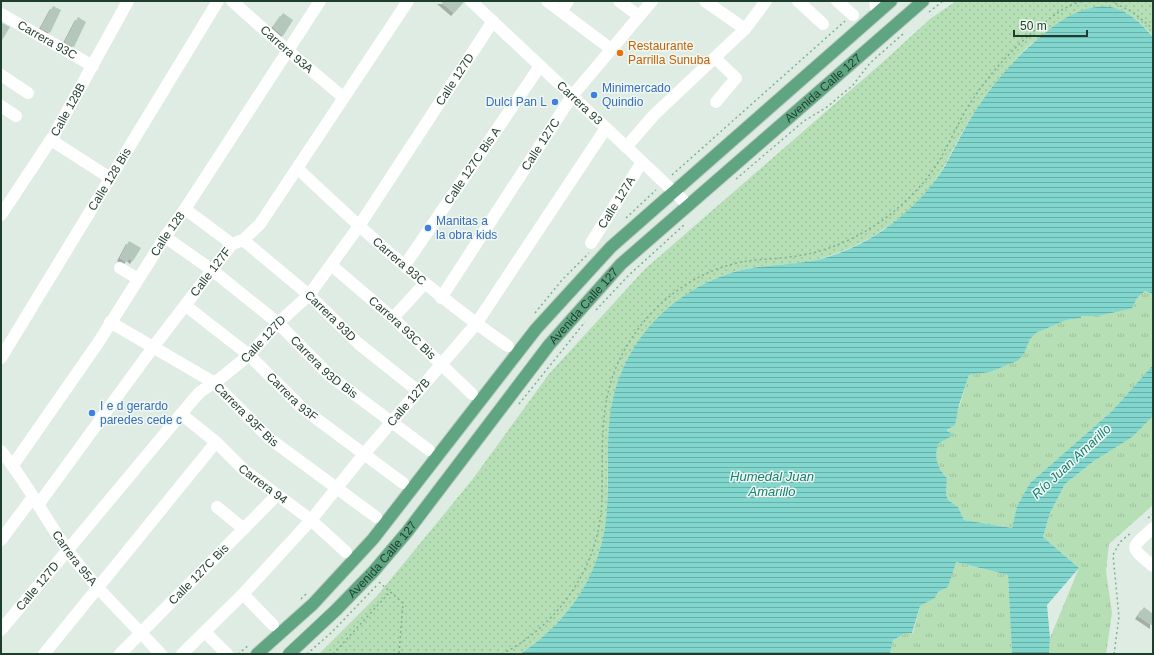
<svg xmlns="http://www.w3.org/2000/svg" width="1154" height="655" font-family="Helvetica,sans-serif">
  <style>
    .grass { fill: url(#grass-tufts) }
    .park { fill: url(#park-dots) }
    .water { fill: url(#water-rules) }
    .building { fill: #b4c7bb; filter: url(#shadow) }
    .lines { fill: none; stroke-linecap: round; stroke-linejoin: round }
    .major-casing { stroke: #c0c9c4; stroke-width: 14 }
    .path { stroke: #7cb293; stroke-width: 1.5; stroke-dasharray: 2 3; stroke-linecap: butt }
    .minor { stroke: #fff; stroke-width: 12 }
    .major { stroke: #5fa581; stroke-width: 12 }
    .food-dot { fill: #e8710a; stroke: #f0f8f2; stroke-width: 1.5 }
    .shop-dot { fill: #3f7fe0; stroke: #f0f8f2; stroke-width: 1.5 }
    .labels { text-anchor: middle; stroke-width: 3; stroke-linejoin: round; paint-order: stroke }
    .street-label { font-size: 12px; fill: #1e3d2d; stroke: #f0f8f2 }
    .food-label { font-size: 12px; fill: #c56008; stroke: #f0f8f2; text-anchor: start }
    .shop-label { font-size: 12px; fill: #366cbe; stroke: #f0f8f2; text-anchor: start }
    .water-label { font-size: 13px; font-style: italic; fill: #147e74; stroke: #f0f8f2 }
  </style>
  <defs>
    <pattern id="grass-tufts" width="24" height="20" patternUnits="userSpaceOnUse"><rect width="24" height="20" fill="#b6dfb6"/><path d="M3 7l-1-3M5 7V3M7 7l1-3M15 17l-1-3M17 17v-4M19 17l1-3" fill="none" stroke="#9cc09d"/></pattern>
    <pattern id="park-dots" width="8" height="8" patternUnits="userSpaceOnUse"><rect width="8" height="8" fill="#b6dfb6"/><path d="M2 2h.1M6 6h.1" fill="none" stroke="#9cc09d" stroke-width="1.8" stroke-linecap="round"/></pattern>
    <pattern id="water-rules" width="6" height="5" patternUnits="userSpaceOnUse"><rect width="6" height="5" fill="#81d6cd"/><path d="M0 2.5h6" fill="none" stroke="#69afa7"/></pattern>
    <filter id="shadow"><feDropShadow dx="-3" dy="3" stdDeviation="0" flood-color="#0004"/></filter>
  </defs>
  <rect width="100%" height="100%" fill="#dfece3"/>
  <!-- grass -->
  <g class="grass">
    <path d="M1145 291 1153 294V365L1112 411 1030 483 1017 506 1012 528 964 520 958 507 948 500 946 494 947 478C938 469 933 456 939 443L953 435 947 432 957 414 969 375 990 372 1007 365 1024 354 1030 339 1036 333 1065 320 1081 318V316H1098L1132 307 1137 298Z"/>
    <polygon points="1153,415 1153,505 1109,544 1106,571 1112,613 1106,654 1049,654 1050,638 1079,568 1043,537 1050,513 1065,484"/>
    <polygon points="955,562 1008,575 1012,654 890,654 893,640 904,634 913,633 920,606 935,598 938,592 948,587"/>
  </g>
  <!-- park -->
  <path class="park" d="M956 1H1153V36C1139 21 1126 8 1104 6 1084 16 1054 28 1036 40 1026 47 1017 58 1009 67 991 87 975 109 962 133 953 148 947 164 936 179 922 199 903 218 881 231 858 246 830 258 802 263 783 265 764 265 745 269 702 278 663 307 638 343 599 398 611 447 607 509 604 569 570 622 520 654H319L377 596 472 480 549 374 645 269 883 62 930 19Z"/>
  <!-- water -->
  <path class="water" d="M1104 6C1126 8 1139 21 1153 37V294L1145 291 1137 298 1132 308 1129 309 1098 316H1081V318L1066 320 1036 333 1030 339 1024 354 1017 361 990 372 969 375 959 405 955 425 948 429 947 431 954 435 939 443C933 456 938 469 947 478L946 494 948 500 958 507 964 520 1012 528 1017 506 1030 483 1112 411 1153 365V416L1132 437 1094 461 1065 484 1050 513 1043 537 1079 568 1047 605 1050 638 1049 654H1012L1008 575 956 562 948 587 938 592 935 598 920 606 912 633 904 634 893 640 890 654H520C570 622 604 569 607 508 611 446 599 404 635 346 659 308 702 278 746 269 770 264 794 265 817 260 846 253 875 238 898 219 916 204 933 186 945 166 955 147 964 129 975 111 994 82 1017 55 1045 33 1065 17 1078 9 1104 6Z"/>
  <!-- building -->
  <g class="building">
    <polygon points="440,1 464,1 464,2 454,13"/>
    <polygon points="53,6 61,10 50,33 41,28"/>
    <polygon points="283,13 293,20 283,36 273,27"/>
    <polygon points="78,17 86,22 74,47 65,42"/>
    <polygon points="2,23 10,27 1,42 1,26"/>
    <polygon points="129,241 141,248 133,261 129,258 127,262 120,258"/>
    <polygon points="1144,607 1153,614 1153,626 1138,616"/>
  </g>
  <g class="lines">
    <defs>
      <g id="major">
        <polyline points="257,654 313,604 373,539 536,329 611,247 891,1"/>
        <path id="s22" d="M289 654 336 610 373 572 407 532 549 345 621 264 923 1"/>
      </g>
    </defs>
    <!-- major casing -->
    <use href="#major" class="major-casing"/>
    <!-- path -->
    <g class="path">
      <polyline points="1111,1 1134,13 1153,29"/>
      <polyline points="929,12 943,1"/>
      <polyline points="672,175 845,21"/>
      <polyline points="736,179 804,121 827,107 853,85 870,63 903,34"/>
      <polyline points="626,218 656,190"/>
      <polyline points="596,310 628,276 684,225"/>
      <polyline points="535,313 562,280 589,253"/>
      <polyline points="519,404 585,322"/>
      <polyline points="1148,518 1153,514"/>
      <polyline points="379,582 403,603 399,654"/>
      <polyline points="301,599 308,592"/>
      <polyline points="238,654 249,645"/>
      <polyline points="307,654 332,632 378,584"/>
      <polyline points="333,654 390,592"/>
      <path d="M502 654C560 624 601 564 602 497 603 453 599 411 615 370 636 317 684 274 741 262 759 259 779 259 797 256 831 251 866 234 892 213 910 198 928 180 940 159 950 142 958 123 969 105 989 74 1014 46 1043 24 1055 14 1068 4 1084 1"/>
      <polyline points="1114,654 1119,617 1113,555 1120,542 1132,532"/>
    </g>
    <!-- minor -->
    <g class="minor">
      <path id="s1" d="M232 1 287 50 343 97"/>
      <path id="s2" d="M471 1 688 205"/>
      <polyline points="547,1 611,49"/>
      <polyline points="619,1 639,16"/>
      <polyline points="705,1 745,29"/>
      <polyline points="798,1 823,24"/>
      <polyline points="837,1 853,15"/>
      <polyline points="875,1 877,13"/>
      <polyline points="561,11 568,1"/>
      <path id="s3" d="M1 14 93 66"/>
      <polyline points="715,58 736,78 716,102"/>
      <polyline points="1,75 28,93"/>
      <polyline points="1,106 16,116"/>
      <polyline points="51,140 110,178"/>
      <polyline points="626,147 654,115 745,29 766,1"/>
      <path id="s4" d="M298 169C365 232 432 294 508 346"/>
      <polyline points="185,209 232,244"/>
      <path id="s5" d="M1 215 54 135 128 1"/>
      <path id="s6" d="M165 237 212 270 278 323 330 376 429 450"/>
      <path id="s7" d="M243 240 309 295 359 344 418 391"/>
      <path id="s8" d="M591 243 642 162"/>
      <path id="s9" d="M331 265 393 318 472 394"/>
      <path id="s10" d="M405 265 540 66"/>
      <polyline points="120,268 138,279"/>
      <path id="s11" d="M441 298 572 96 652 1"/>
      <path id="s12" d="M186 306 249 355 302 408 403 483"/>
      <polyline points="393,318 425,283"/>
      <path id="s13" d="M110 322 213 382 270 439 376 517"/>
      <path id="s14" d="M1 358 218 1"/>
      <path id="s15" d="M181 414 216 442 244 470 311 520 346 552"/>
      <path id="s16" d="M1 451C27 482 45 519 69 552 96 589 130 621 161 654"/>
      <path id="s17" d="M13 465 98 343 165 237 185 209 320 1"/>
      <path id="s18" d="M38 505 154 346 232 244 243 240 260 224 408 1"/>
      <polyline points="217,507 244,529"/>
      <path d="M1153 528C1130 549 1129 546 1153 566"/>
      <polyline points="1,540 33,497"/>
      <polyline points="243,594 273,625"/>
      <path id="s19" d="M1 630 192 401 200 392 221 378 249 355 278 323 309 295 359 226 493 21"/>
      <polyline points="206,633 227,654"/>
      <polyline points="44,654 216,442"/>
      <path id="s20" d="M120 654 277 495"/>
      <path id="s21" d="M182 654 243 594 311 520 364 454 476 324 606 128"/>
    </g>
    <!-- major -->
    <use href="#major" class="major"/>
  </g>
  <!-- markers -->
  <circle class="food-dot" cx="620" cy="53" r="4"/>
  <g class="shop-dot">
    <circle cx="594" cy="95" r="4"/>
    <circle cx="555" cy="102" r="4"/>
    <circle cx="428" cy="228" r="4"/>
    <circle cx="92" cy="413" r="4"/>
  </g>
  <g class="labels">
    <!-- street labels -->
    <g class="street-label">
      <text dy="4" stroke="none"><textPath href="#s3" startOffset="53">Carrera 93C</textPath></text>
      <text dy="4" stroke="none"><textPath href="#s1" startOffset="73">Carrera 93A</textPath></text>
      <text dy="4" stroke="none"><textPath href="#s19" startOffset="717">Calle 127D</textPath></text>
      <text dy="4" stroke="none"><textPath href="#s22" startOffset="781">Avenida Calle 127</textPath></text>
      <text dy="4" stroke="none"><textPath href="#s2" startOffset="149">Carrera 93</textPath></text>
      <text dy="4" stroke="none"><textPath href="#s5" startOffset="125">Calle 128B</textPath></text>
      <text dy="4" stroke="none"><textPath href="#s11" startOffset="183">Calle 127C</textPath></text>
      <text dy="4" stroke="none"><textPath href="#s10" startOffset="120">Calle 127C Bis A</textPath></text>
      <text dy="4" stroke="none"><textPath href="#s14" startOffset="209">Calle 128 Bis</textPath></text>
      <text dy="4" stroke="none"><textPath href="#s8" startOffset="48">Calle 127A</textPath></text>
      <text dy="4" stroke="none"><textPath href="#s17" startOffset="278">Calle 128</textPath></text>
      <text dy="4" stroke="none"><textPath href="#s4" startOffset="137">Carrera 93C</textPath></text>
      <text dy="4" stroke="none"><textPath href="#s18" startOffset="290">Calle 127F</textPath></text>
      <text dy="4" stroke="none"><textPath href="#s22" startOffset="457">Avenida Calle 127</textPath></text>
      <text dy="4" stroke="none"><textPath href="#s7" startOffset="116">Carrera 93D</textPath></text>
      <text dy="4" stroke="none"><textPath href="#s9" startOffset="95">Carrera 93C Bis</textPath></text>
      <text dy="4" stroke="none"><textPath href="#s19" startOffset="393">Calle 127D</textPath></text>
      <text dy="4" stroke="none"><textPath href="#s6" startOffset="206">Carrera 93D Bis</textPath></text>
      <text dy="4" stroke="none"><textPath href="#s12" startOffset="140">Carrera 93F</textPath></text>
      <text dy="4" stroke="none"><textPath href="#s21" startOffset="339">Calle 127B</textPath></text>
      <text dy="4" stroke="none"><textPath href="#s13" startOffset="166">Carrera 93F Bis</textPath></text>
      <text dy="4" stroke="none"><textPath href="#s15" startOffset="108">Carrera 94</textPath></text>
      <text dy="4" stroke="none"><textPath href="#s16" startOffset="130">Carrera 95A</textPath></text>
      <text dy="4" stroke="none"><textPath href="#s22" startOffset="133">Avenida Calle 127</textPath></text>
      <text dy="4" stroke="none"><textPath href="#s20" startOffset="112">Calle 127C Bis</textPath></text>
      <text dy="4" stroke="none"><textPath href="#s19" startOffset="57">Calle 127D</textPath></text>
    </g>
    <!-- food labels -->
    <g class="food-label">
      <text x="628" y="50">Restaurante<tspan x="628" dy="14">Parrilla Sunuba</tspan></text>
    </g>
    <!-- shop labels -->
    <g class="shop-label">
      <text x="602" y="92">Minimercado<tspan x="602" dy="14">Quindio</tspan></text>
      <text x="547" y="106" text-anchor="end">Dulci Pan L</text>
      <text x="436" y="225">Manitas a<tspan x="436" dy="14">la obra kids</tspan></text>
      <text x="100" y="410">I e d gerardo<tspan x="100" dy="14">paredes cede c</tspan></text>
    </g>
    <!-- water labels -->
    <g class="water-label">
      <text transform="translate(1071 461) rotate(-43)" y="5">Río Juan Amarillo</text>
      <text x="772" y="481">Humedal Juan<tspan x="772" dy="15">Amarillo</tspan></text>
    </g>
  </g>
  <!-- border -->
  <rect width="1154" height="655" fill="none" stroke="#1e3d2d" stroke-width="4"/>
  <!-- scale -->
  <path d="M1014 30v6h73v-6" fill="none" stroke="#1e3d2d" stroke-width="2"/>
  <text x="1020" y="30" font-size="12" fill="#1e3d2d" stroke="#f0f8f2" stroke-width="3" paint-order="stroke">50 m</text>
</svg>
